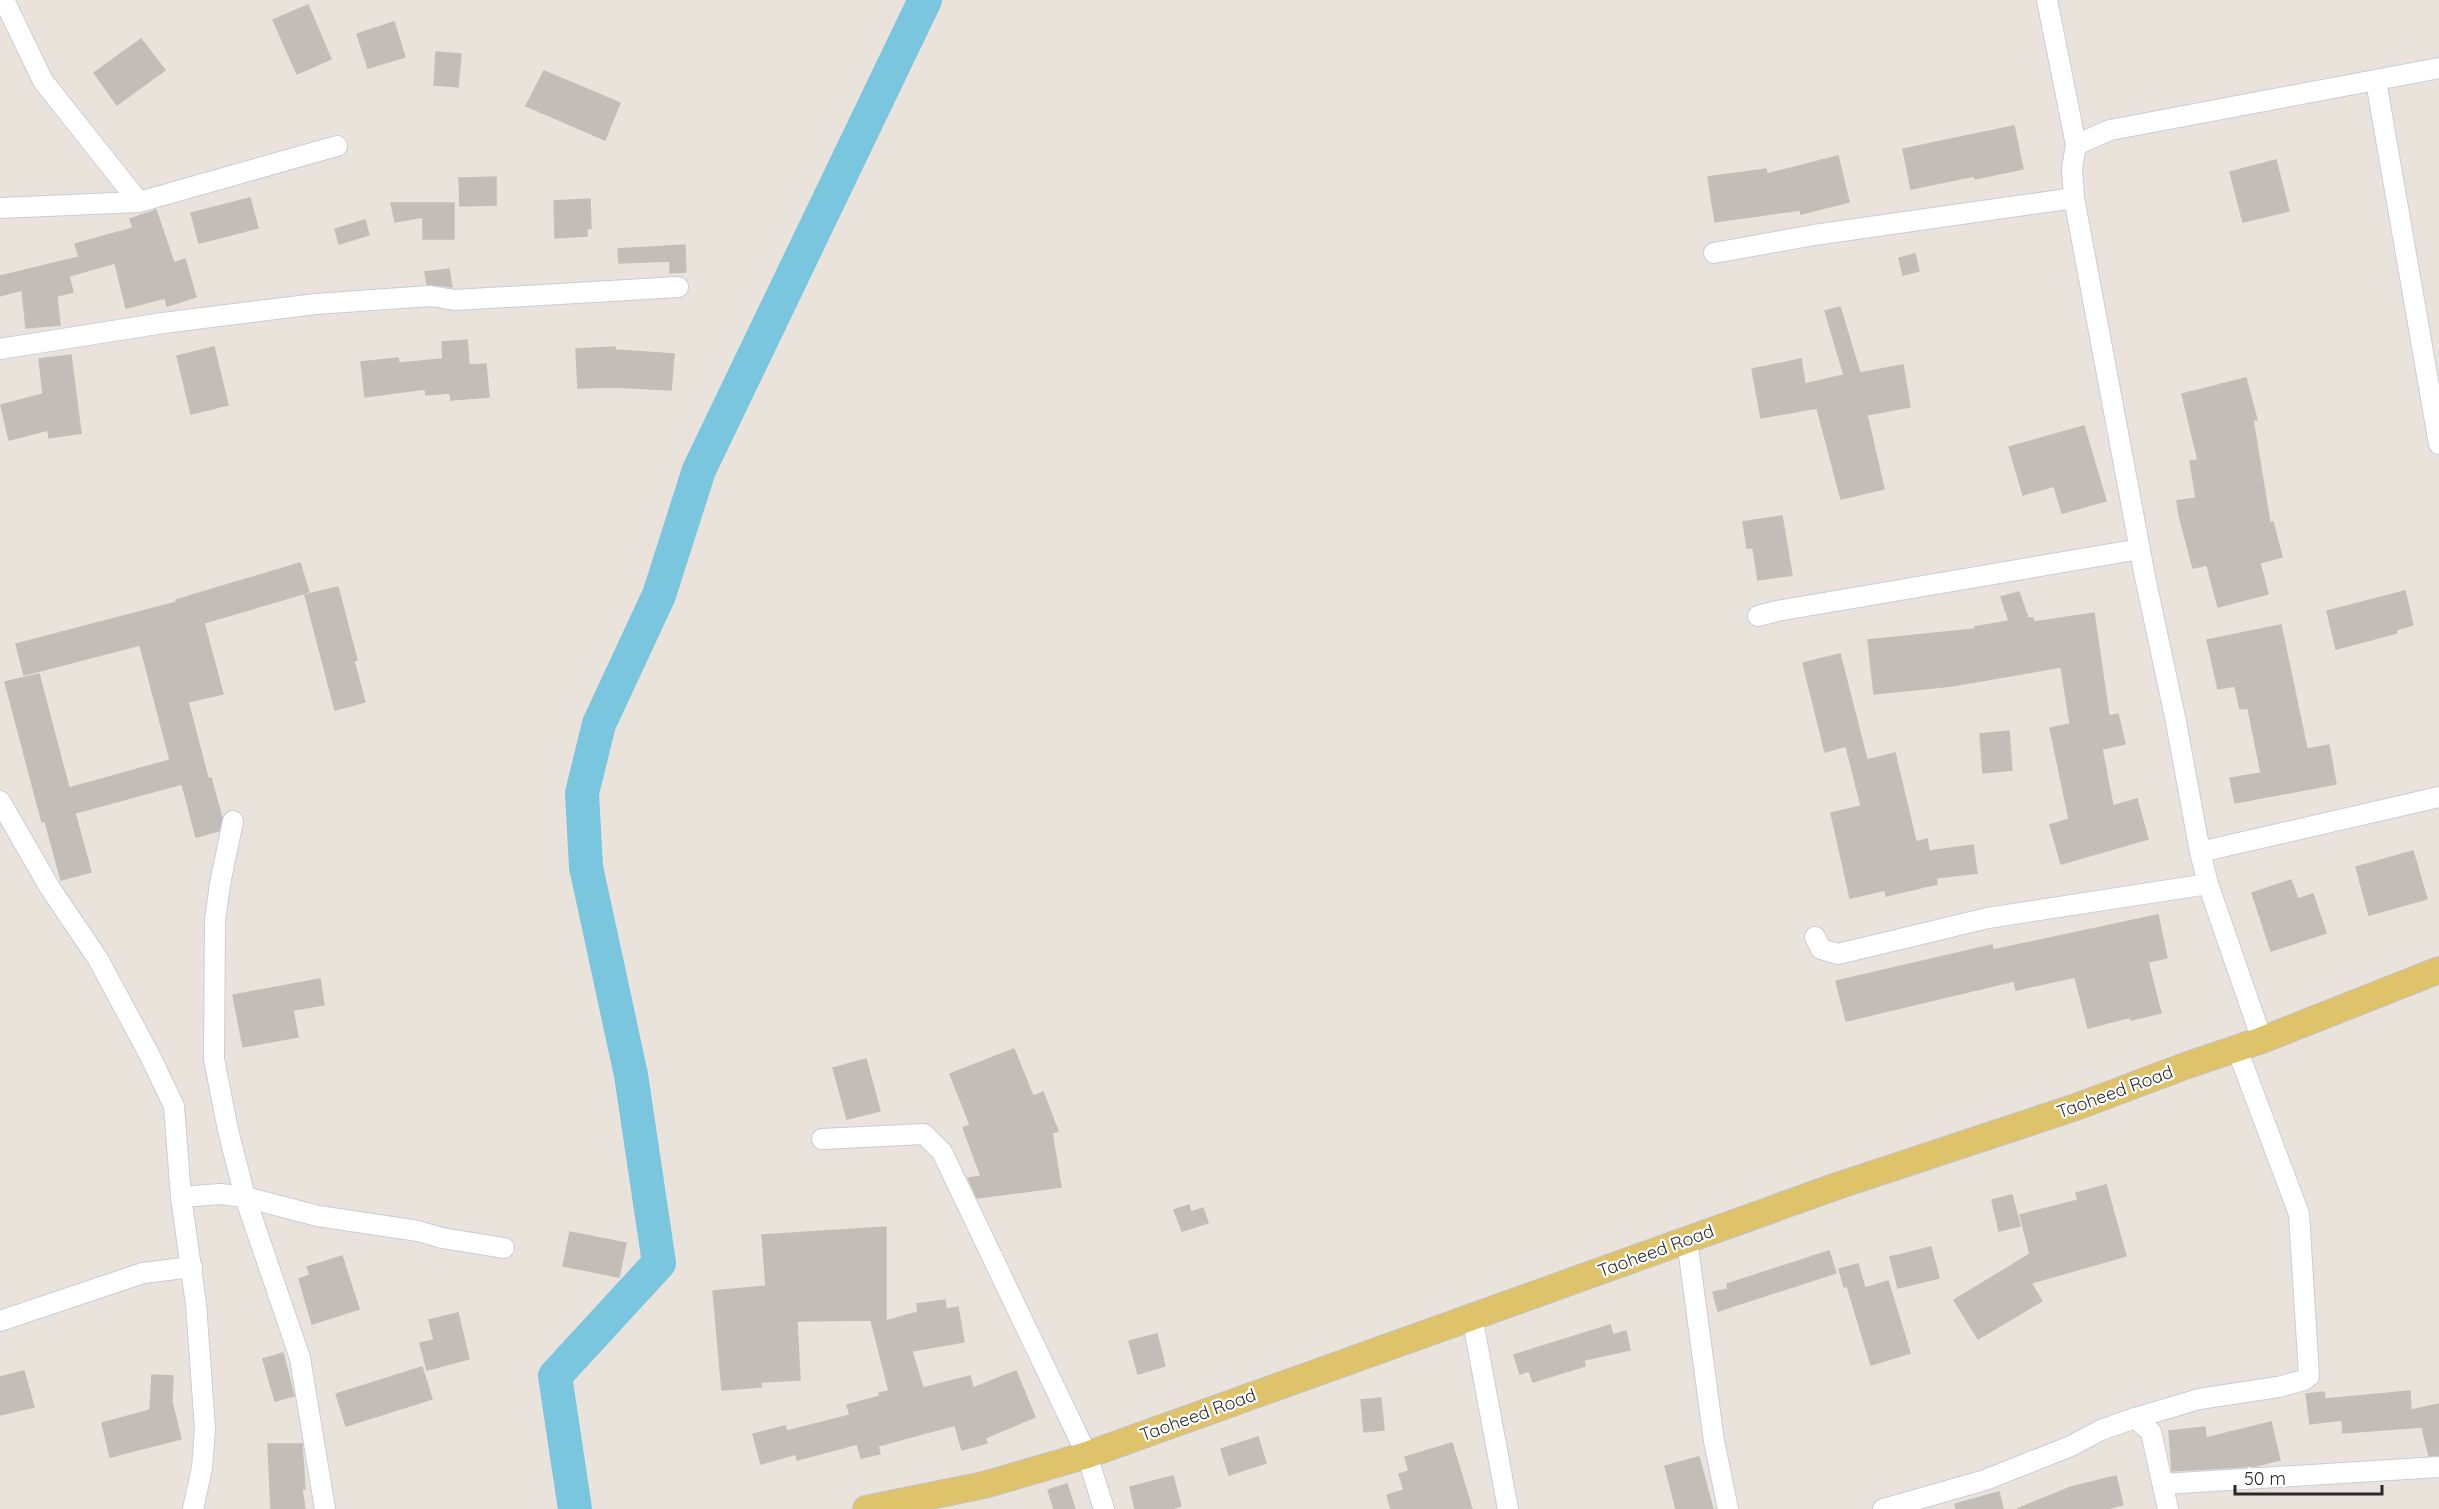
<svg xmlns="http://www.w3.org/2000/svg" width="2439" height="1509" font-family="Quicksand,sans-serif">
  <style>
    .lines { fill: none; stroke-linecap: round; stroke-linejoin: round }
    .river { stroke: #7bc6df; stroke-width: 34 }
    .building { fill: #c2beb7; stroke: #c4bfb6; stroke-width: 1.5 }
    .minor-casing { stroke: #cacdd9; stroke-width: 22 }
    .major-casing { stroke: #c3c3c3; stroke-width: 28 }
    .minor { stroke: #fff; stroke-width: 20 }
    .major { stroke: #dfc36b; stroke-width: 26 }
    .labels { text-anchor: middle; stroke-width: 4.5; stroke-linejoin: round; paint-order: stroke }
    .street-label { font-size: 18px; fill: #292929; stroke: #fff }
  </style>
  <rect width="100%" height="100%" fill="#e9e3dc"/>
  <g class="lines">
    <!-- river -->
    <polyline class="river" points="575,1509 555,1376 659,1263 631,1075 586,867 582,793 599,724 659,595 699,470 925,0"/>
  </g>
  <!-- building -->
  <g class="building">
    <polygon points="308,5 331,59 297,74 273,20"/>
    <polygon points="394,22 405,57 368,68 357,34"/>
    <polygon points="141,39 165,70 117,105 94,73"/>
    <polygon points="436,52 461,54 458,87 434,85"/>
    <polygon points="544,71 620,103 605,140 526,106"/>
    <polygon points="2014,126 2023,169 1975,179 1974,176 1911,189 1903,149"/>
    <polygon points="1838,156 1849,202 1801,214 1800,210 1715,222 1708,177 1766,169 1767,174"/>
    <polygon points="2276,160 2289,211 2243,222 2230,172"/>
    <polygon points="496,177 496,205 460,206 459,178"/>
    <polygon points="250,198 258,228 199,243 191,213"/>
    <polygon points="590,199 591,228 587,229 587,236 555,238 554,201"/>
    <polygon points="391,203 454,203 454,239 423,239 423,217 395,222"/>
    <polygon points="156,210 174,263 185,259 196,297 167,306 165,298 126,308 115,263 69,276 73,292 57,296 60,325 26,328 22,290 0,296 0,276 79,257 75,244 133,228 130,219"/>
    <polygon points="365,220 369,235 339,244 335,229"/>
    <polygon points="685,245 686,272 670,273 670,261 619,263 618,249"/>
    <polygon points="1915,254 1919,271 1903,275 1899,258"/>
    <polygon points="449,269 452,287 427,284 425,272"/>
    <polygon points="1840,307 1860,373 1903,365 1910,407 1867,415 1884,489 1841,499 1817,408 1761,418 1752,369 1801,359 1805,384 1844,375 1825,311"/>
    <polygon points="467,340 469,365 486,364 489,397 451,400 450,393 426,395 425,389 365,397 361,362 398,358 399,363 443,359 442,342"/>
    <polygon points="214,347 228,405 191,414 177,356"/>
    <polygon points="615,347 615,350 674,354 671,390 614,387 578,388 576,349"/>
    <polygon points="71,355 81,433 49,438 48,430 9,440 1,405 43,394 39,359"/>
    <polygon points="2246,378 2257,420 2253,420 2270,523 2273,522 2282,557 2260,563 2268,594 2218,607 2207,565 2193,568 2179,515 2177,501 2196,498 2190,461 2198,460 2182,394"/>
    <polygon points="2084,426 2106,501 2062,513 2054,486 2023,495 2009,447"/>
    <polygon points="1782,516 1792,575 1758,580 1753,548 1747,548 1743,522"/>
    <polygon points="300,563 309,592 204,623 223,694 188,702 208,778 211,778 222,818 219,831 196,837 182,784 75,813 91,872 61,880 45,821 42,822 5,682 39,674 69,788 170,760 140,645 24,675 16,644 177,602 176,600"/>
    <polygon points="338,587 357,660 354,661 365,702 335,710 305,595"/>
    <polygon points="2405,591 2413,625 2396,630 2397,633 2336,649 2327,611"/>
    <polygon points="2019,592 2028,618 2033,618 2034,622 2094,613 2109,716 2118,714 2125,744 2102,749 2113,806 2137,799 2148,839 2061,864 2050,825 2069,819 2050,728 2070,724 2061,667 1952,686 1874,694 1868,640 1975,629 1975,627 2009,621 2001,597"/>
    <polygon points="2281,625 2307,749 2329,745 2336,784 2235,803 2230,778 2261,773 2248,708 2240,709 2235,686 2218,689 2207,640"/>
    <polygon points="1840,654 1867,760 1895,753 1916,842 1927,839 1929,851 1973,845 1977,873 1936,878 1937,884 1886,896 1885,890 1850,898 1831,813 1861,806 1846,746 1825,752 1803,663"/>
    <polygon points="2009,731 2012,770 1983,773 1980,734"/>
    <polygon points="2413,851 2427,899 2369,915 2356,867"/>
    <polygon points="2291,880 2298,899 2313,894 2326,933 2271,951 2252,893"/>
    <polygon points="2158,915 2167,958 2148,962 2161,1013 2131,1020 2131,1017 2088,1028 2075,977 2016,990 2014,981 1846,1021 1836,981 1992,945 1993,950"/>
    <polygon points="320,979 324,1005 293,1010 298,1037 243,1047 233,995"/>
    <polygon points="1014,1049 1033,1096 1043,1092 1058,1131 1052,1133 1061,1187 977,1198 968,1178 981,1176 963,1128 970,1125 950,1074"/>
    <polygon points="866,1059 880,1111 847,1119 833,1068"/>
    <polygon points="2106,1185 2126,1256 2031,1283 2042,1301 1978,1339 1954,1300 2030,1254 2020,1215 2078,1200 2076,1193"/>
    <polygon points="2012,1195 2020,1226 1999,1231 1992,1200"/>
    <polygon points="1189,1205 1191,1212 1203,1208 1208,1223 1182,1231 1174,1210"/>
    <polygon points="886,1227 886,1321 918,1312 917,1304 945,1300 946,1309 958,1307 964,1342 912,1351 923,1388 970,1376 973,1388 1016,1371 1035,1417 985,1438 987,1443 962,1450 955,1425 878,1446 880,1454 861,1458 857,1444 797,1460 796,1454 761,1464 753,1434 785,1426 787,1431 850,1415 847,1405 880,1396 879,1393 889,1391 871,1320 797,1321 800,1380 761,1382 761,1387 722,1390 713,1291 766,1286 762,1235"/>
    <polygon points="570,1232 626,1243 619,1277 563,1266"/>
    <polygon points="1931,1247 1939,1278 1898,1288 1890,1257"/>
    <polygon points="1829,1251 1836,1273 1718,1311 1713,1292 1728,1289 1727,1284"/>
    <polygon points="342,1256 359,1309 312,1324 299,1279 310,1275 307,1267"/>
    <polygon points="1858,1264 1865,1288 1888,1281 1910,1353 1871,1365 1847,1286 1844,1287 1839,1269"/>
    <polygon points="458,1313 469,1359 427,1370 420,1343 434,1340 429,1320"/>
    <polygon points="1610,1325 1613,1335 1626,1331 1630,1350 1584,1360 1585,1366 1533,1382 1529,1371 1520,1374 1514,1355"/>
    <polygon points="1157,1334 1165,1366 1138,1374 1129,1341"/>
    <polygon points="283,1353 294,1396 275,1401 263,1359"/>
    <polygon points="422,1367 432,1399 346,1426 336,1394"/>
    <polygon points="24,1371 34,1407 0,1415 0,1377"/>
    <polygon points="152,1375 173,1376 172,1402 181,1439 110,1457 102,1423 150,1410"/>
    <polygon points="2410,1391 2411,1410 2439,1404 2439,1455 2429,1456 2422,1427 2343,1433 2342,1420 2310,1424 2306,1394 2324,1392 2325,1399"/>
    <polygon points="1381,1398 1384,1430 1364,1432 1361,1400"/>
    <polygon points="2271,1422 2280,1460 2256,1466 2172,1471 2169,1431 2205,1427 2206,1438"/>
    <polygon points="1258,1437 1266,1463 1229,1475 1221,1449"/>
    <polygon points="1452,1443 1472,1509 1391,1509 1387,1495 1404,1490 1399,1474 1409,1471 1405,1457"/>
    <polygon points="268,1444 302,1444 305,1489 302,1489 305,1509 271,1509"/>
    <polygon points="1699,1457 1713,1509 1676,1509 1665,1466"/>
    <polygon points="1173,1476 1181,1506 1171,1509 1135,1509 1130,1487"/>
    <polygon points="2116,1476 2123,1505 2106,1509 2017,1509 2071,1487"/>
    <polygon points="1067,1484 1075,1509 1054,1509 1048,1490"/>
    <polygon points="1999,1492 2003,1509 1956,1509 1955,1504"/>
  </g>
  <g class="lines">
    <defs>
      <g id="minor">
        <polyline points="4,0 43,81 139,202"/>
        <polyline points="2047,0 2076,145"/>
        <polyline points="2376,81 2439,444"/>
        <polyline points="0,208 139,202 337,146"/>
        <polyline points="1714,253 1814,235 2074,198"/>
        <polyline points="0,349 163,323 316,304 430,296 455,300 678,287"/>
        <polyline points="1758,616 1777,611 2140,549"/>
        <polyline points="0,801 50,888 98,959 149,1054 174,1106 181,1197 196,1304 205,1429 202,1468 193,1509"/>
        <polyline points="233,821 220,884 215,920 214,1059 228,1130 245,1197 300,1358 325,1509"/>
        <polyline points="2200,852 2439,797"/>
        <polyline points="1815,937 1821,949 1838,954 1988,918 2208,884"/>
        <polyline points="2262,1040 2208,884 2200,852 2176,722 2145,577 2074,198 2072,169 2076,145 2110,130 2439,68"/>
        <polyline points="822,1139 924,1134 942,1152 1087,1455 1104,1509"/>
        <polyline points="181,1197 220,1194 245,1197 318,1216 418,1231 442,1238 504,1248"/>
        <polyline points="1687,1240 1714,1441 1728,1509"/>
        <polyline points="1472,1316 1508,1509"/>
        <polyline points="0,1321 143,1273 192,1267"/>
        <polyline points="2135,1418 2151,1432 2168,1509"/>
        <polyline points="2163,1484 2439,1467"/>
        <polyline points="1883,1509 1985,1480 2071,1446 2101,1430 2135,1418 2199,1399 2278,1387 2304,1380 2309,1376 2299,1214 2237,1049"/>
      </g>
      <polyline id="major" points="866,1509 984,1485 1087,1455 1840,1185 2076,1107 2185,1066 2262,1040 2439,970"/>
    </defs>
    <!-- minor casing -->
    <use href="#minor" class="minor-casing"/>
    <!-- major casing -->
    <use href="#major" class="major-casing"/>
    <!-- minor -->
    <use href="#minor" class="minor"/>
    <!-- major -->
    <use href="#major" class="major"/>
  </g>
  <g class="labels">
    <!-- street labels -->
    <g class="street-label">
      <text transform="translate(2115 1092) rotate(-20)" y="6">Taoheed Road</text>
      <text transform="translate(1656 1251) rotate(-20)" y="6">Taoheed Road</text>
      <text transform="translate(1198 1415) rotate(-20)" y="6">Taoheed Road</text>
    </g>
  </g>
  <!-- scale -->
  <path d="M2235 1485v9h147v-9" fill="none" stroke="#292929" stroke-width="3"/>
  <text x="2244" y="1485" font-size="18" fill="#292929" stroke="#ffffff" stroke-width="4.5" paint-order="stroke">50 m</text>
</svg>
